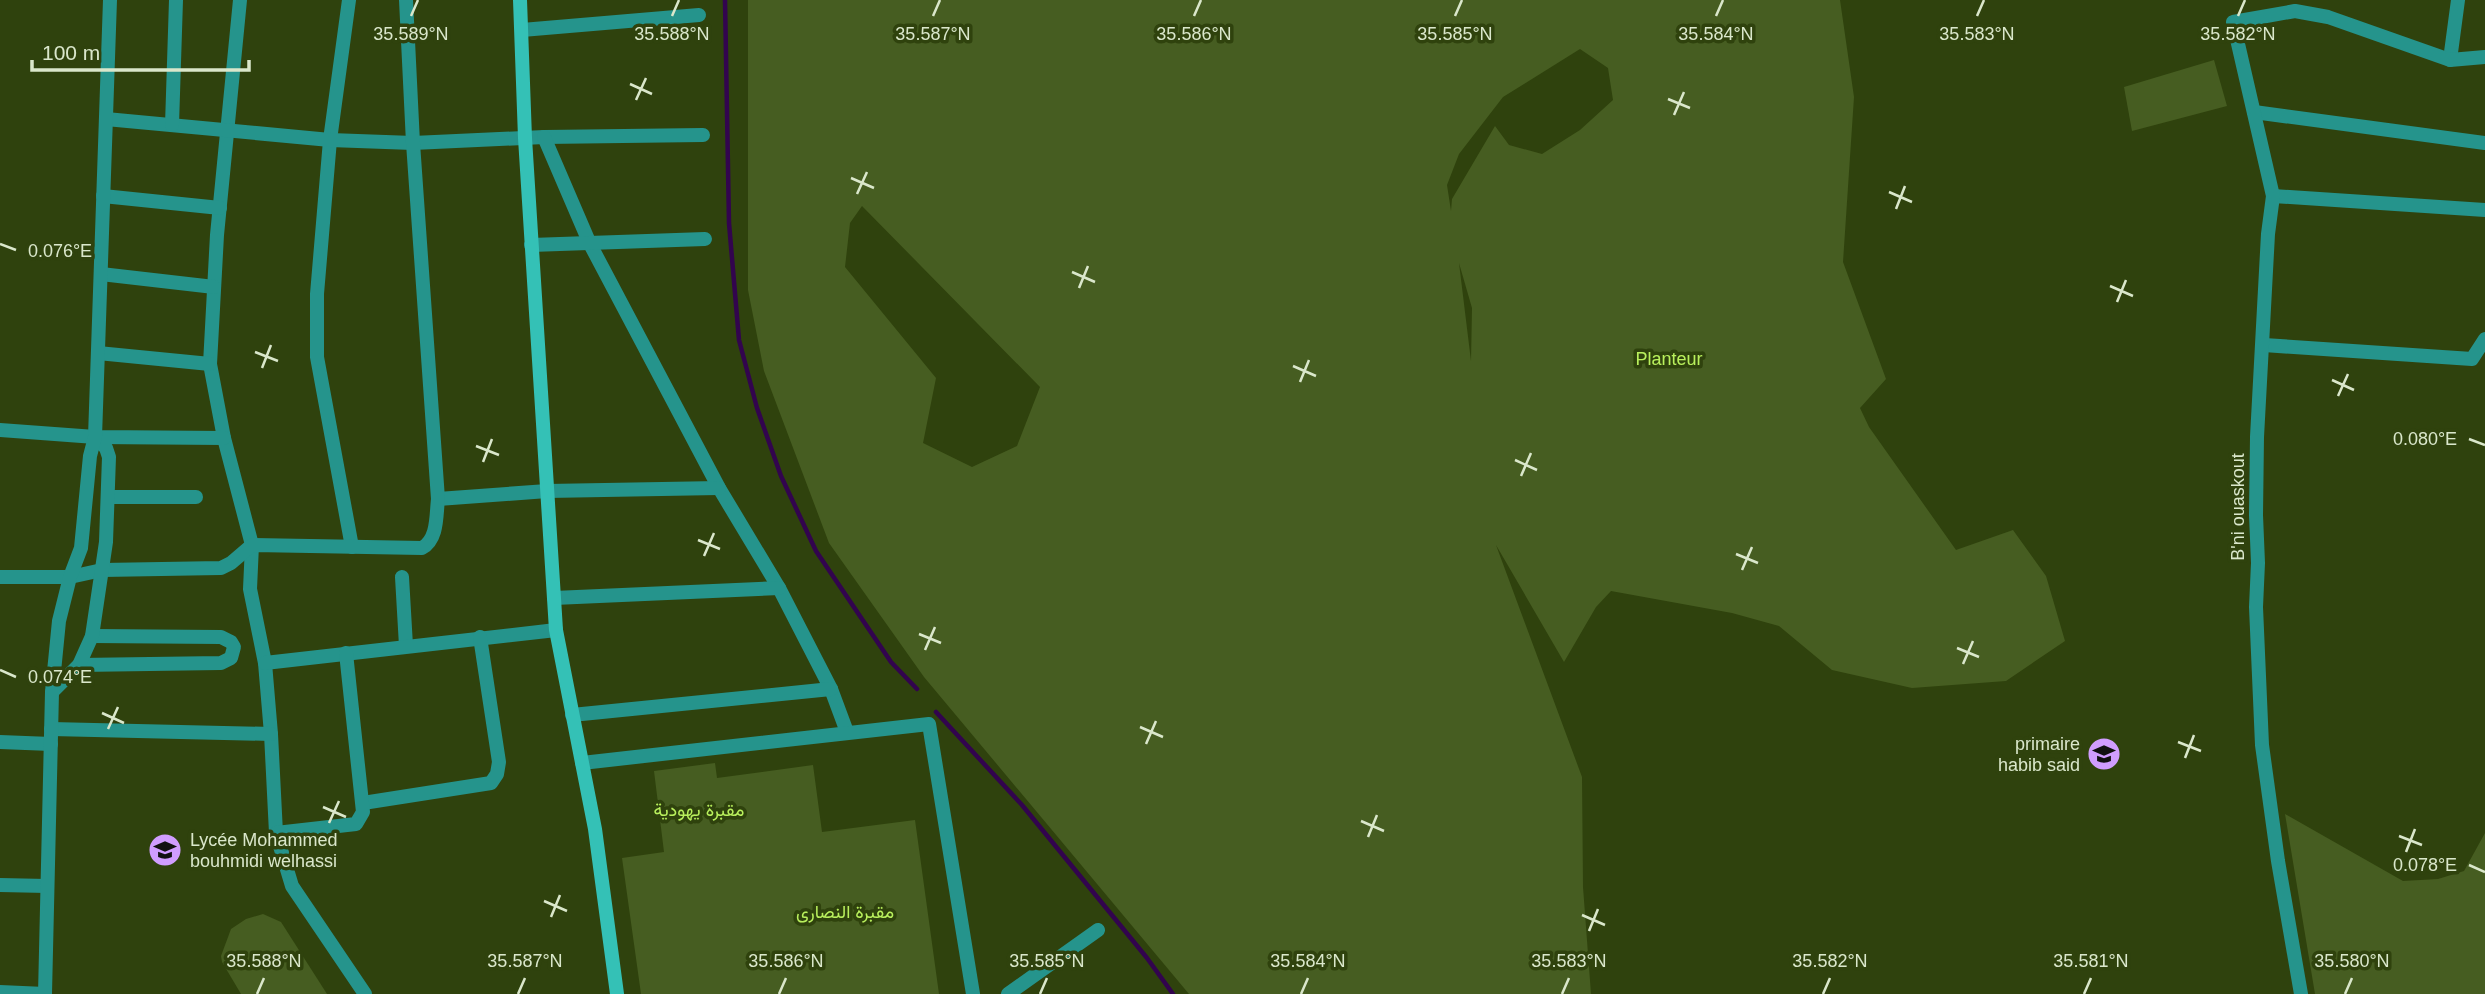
<svg xmlns="http://www.w3.org/2000/svg" width="2485" height="994" font-family="Helvetica,Vazirmatn,sans-serif">
  <style>
    .green { fill: #465d21; fill-rule: evenodd }
    .lines { fill: none; stroke-linecap: round; stroke-linejoin: round }
    .stream { stroke: #32044e; stroke-width: 4.5 }
    .street { stroke: #25948c; stroke-width: 14 }
    .secondary { stroke: #34c1b6; stroke-width: 14 }
    .ticks { fill: none; stroke: #dae7cb; stroke-width: 2.5 }
    .labels { text-anchor: middle; stroke-width: 7; stroke-linejoin: round; paint-order: stroke }
    .park-label { font-size: 18px; fill: #b9f05d; stroke: #2f420d }
    .street-label { font-size: 18px; fill: #dae7cb; stroke: #2f420d }
    .poi-label { font-size: 18px; fill: #dae7cb; stroke: #2f420d; text-anchor: end }
    .ticks-label { font-size: 18px; text-anchor: middle; fill: #dae7cb; stroke: #2f420d; stroke-width: 7; stroke-linejoin: round; paint-order: stroke }
  </style>
  <rect width="100%" height="100%" fill="#2f420d"/>
  <!-- green -->
  <g class="green">
    <path d="M748 0H1840L1854 97 1843 262 1886 379 1860 408 1869 427 1956 550 2013 530 2046 576 2065 641 2006 681 1912 688 1832 670 1779 626 1732 613 1611 591 1596 607 1564 662 1496 545 1582 777 1583 887 1591 994H1189L924 677 829 543 764 371 748 290ZM1580 49 1608 68 1613 100 1580 130 1542 154 1509 145 1495 126 1452 199 1451 211 1447 185 1459 154 1503 97ZM862 206 1040 387 1017 446 972 467 923 443 936 378 845 267 850 223ZM1459 263 1472 308 1471 361Z"/>
    <polygon points="2214,60 2227,106 2132,131 2124,87"/>
    <polygon points="715,763 717,778 813,765 822,832 915,820 939,994 641,994 622,858 664,852 654,771"/>
    <polygon points="2285,814 2403,881 2438,879 2464,871 2485,833 2485,994 2315,994"/>
    <polygon points="263,914 281,922 327,994 241,994 222,962 221,956 231,929 246,919"/>
  </g>
  <g class="lines">
    <!-- stream -->
    <g class="stream">
      <polyline points="725,0 729,223 739,340 757,408 781,476 816,551 891,662 917,689"/>
      <polyline points="936,712 1022,805 1147,958 1173,994"/>
    </g>
    <!-- street -->
    <g class="street">
      <polyline points="240,0 217,235 210,364 224,438 252,545 250,589 265,663 271,734 276,833 292,886 365,994"/>
      <polyline points="349,0 330,140 317,294 317,357 352,547"/>
      <polyline points="522,30 699,15"/>
      <polyline points="2450,60 2458,0"/>
      <polyline points="2254,112 2485,143"/>
      <polyline points="106,119 330,140 413,143 544,137 703,135"/>
      <polyline points="172,125 176,0"/>
      <polyline points="544,137 590,244 719,488 779,588 831,689 847,732"/>
      <polyline points="103,196 220,208"/>
      <polyline points="2273,196 2485,210"/>
      <polyline points="531,245 705,239"/>
      <polyline points="101,274 214,287"/>
      <polyline points="2264,345 2472,359 2485,339"/>
      <polyline points="98,353 210,364"/>
      <polyline points="0,430 95,437 224,438"/>
      <polyline points="108,497 196,497"/>
      <polyline points="438,499 547,491 719,488"/>
      <path d="M0 577H70L102 570 221 568 231 563 252 545 422 548C438 539 436 516 438 499L413 143 406 0"/>
      <polyline points="402,577 406,646"/>
      <polyline points="554,598 779,588"/>
      <polyline points="265,663 556,630"/>
      <polyline points="79,665 221,663 231,658 234,647 231,642 221,637 92,636"/>
      <polyline points="52,692 79,665 92,636 106,542 109,457 106,448 95,437"/>
      <polyline points="572,715 831,689"/>
      <polyline points="51,729 271,734"/>
      <polyline points="0,742 51,744"/>
      <polyline points="582,763 929,724 973,994"/>
      <polyline points="363,803 491,783 497,774 499,762 480,637"/>
      <polyline points="276,833 356,824 363,812 346,653"/>
      <polyline points="0,885 47,886"/>
      <polyline points="0,992 45,994"/>
      <polyline points="45,994 52,692 59,621 70,577 81,548 90,456 95,437 110,0"/>
      <polyline points="1008,994 1098,930"/>
      <polyline points="2301,994 2278,861 2262,745 2256,607 2258,563 2256,515 2257,437 2268,234 2273,196 2233,22 2295,11 2328,17 2450,60 2485,57"/>
    </g>
    <!-- secondary -->
    <polyline class="secondary" points="520,0 525,138 556,630 595,829 617,994"/>
  </g>
  <!-- ticks -->
  <path class="ticks" d="M411 16 418 0M672 16 679 0M933 16 940 0M1194 16 1201 0M1455 16 1462 0M1716 16 1723 0M1977 16 1984 0M2238 16 2245 0M630 84 652 94M1668 99 1690 108M636 100 646 78M1674 115 1684 92M851 178 874 188M1889 192 1912 202M857 194 867 172M1896 209 1905 186M0 244 16 250M1072 272 1095 282M2110 286 2133 296M1079 288 1088 266M2117 302 2126 280M255 352 278 361M1293 366 1316 376M262 368 271 345M2332 380 2354 390M1300 382 1309 360M2338 396 2348 374M2469 439 2485 445M476 446 499 455M1515 460 1537 470M483 462 492 439M1521 476 1531 453M698 540 720 549M1736 554 1758 563M704 556 714 533M1742 570 1752 547M919 634 941 643M1957 648 1979 657M925 650 935 627M1963 664 1973 641M0 670 16 677M102 713 124 723M1140 727 1163 737M108 729 118 707M2178 742 2201 751M1146 744 1156 721M2185 758 2194 735M323 807 346 817M1361 821 1384 831M329 823 339 801M2399 836 2422 845M1368 837 1377 815M2406 852 2415 829M2469 865 2485 872M544 901 567 911M1582 915 1605 925M551 917 560 895M1589 931 1598 909M257 994 264 978M518 994 525 978M779 994 786 978M1040 994 1047 978M1301 994 1308 978M1562 994 1569 978M1823 994 1830 978M2084 994 2091 978M2345 994 2352 978"/>
  <!-- icons -->
  <defs>
    <symbol id="school-disc" viewBox="-11 -11 22 22"><circle r="9.5" fill="#d09dff" stroke="#2f420d"/><path d="M0-5L7-2L0 1L-7-2ZM-4 1L0 2.5L4 1V4Q0 6-4 4Z" fill="#111"/></symbol>
  </defs>
  <g fill-rule="evenodd">
    <use href="#school-disc" x="2085" y="735" width="38" height="38"/>
    <use href="#school-disc" x="146" y="831" width="38" height="38"/>
  </g>
  <g class="labels">
    <!-- park labels -->
    <g class="park-label">
      <text x="1669" y="365">Planteur</text>
      <text x="699" y="816">مقبرة يهودية</text>
      <text x="845" y="918">مقبرة النصارى</text>
    </g>
    <!-- street labels -->
    <g class="street-label">
      <text transform="translate(2238 507) rotate(-90)" y="6">B'ni ouaskout</text>
    </g>
    <!-- poi labels -->
    <g class="poi-label">
      <text x="2080" y="750">primaire<tspan x="2080" dy="21">habib said</tspan></text>
      <text x="190" y="846" text-anchor="start">Lycée Mohammed<tspan x="190" dy="21">bouhmidi welhassi</tspan></text>
    </g>
  </g>
  <g class="ticks-label">
    <text x="672" y="40">35.588°N</text>
    <text x="933" y="40">35.587°N</text>
    <text x="1194" y="40">35.586°N</text>
    <text x="1455" y="40">35.585°N</text>
    <text x="1716" y="40">35.584°N</text>
    <text x="1977" y="40">35.583°N</text>
    <text x="2238" y="40">35.582°N</text>
    <text x="411" y="40">35.589°N</text>
    <text x="60" y="257">0.076°E</text>
    <text x="2425" y="445">0.080°E</text>
    <text x="60" y="683">0.074°E</text>
    <text x="2425" y="871">0.078°E</text>
    <text x="264" y="967">35.588°N</text>
    <text x="525" y="967">35.587°N</text>
    <text x="786" y="967">35.586°N</text>
    <text x="1047" y="967">35.585°N</text>
    <text x="1308" y="967">35.584°N</text>
    <text x="1569" y="967">35.583°N</text>
    <text x="1830" y="967">35.582°N</text>
    <text x="2091" y="967">35.581°N</text>
    <text x="2352" y="967">35.580°N</text>
  </g>
  <!-- scale -->
  <path d="M32 60v10h217v-10" fill="none" stroke="#dae7cb" stroke-width="3.5"/>
  <text x="42" y="60" font-size="21" fill="#dae7cb" stroke="#2f420d" stroke-width="5" paint-order="stroke">100 m</text>
</svg>
